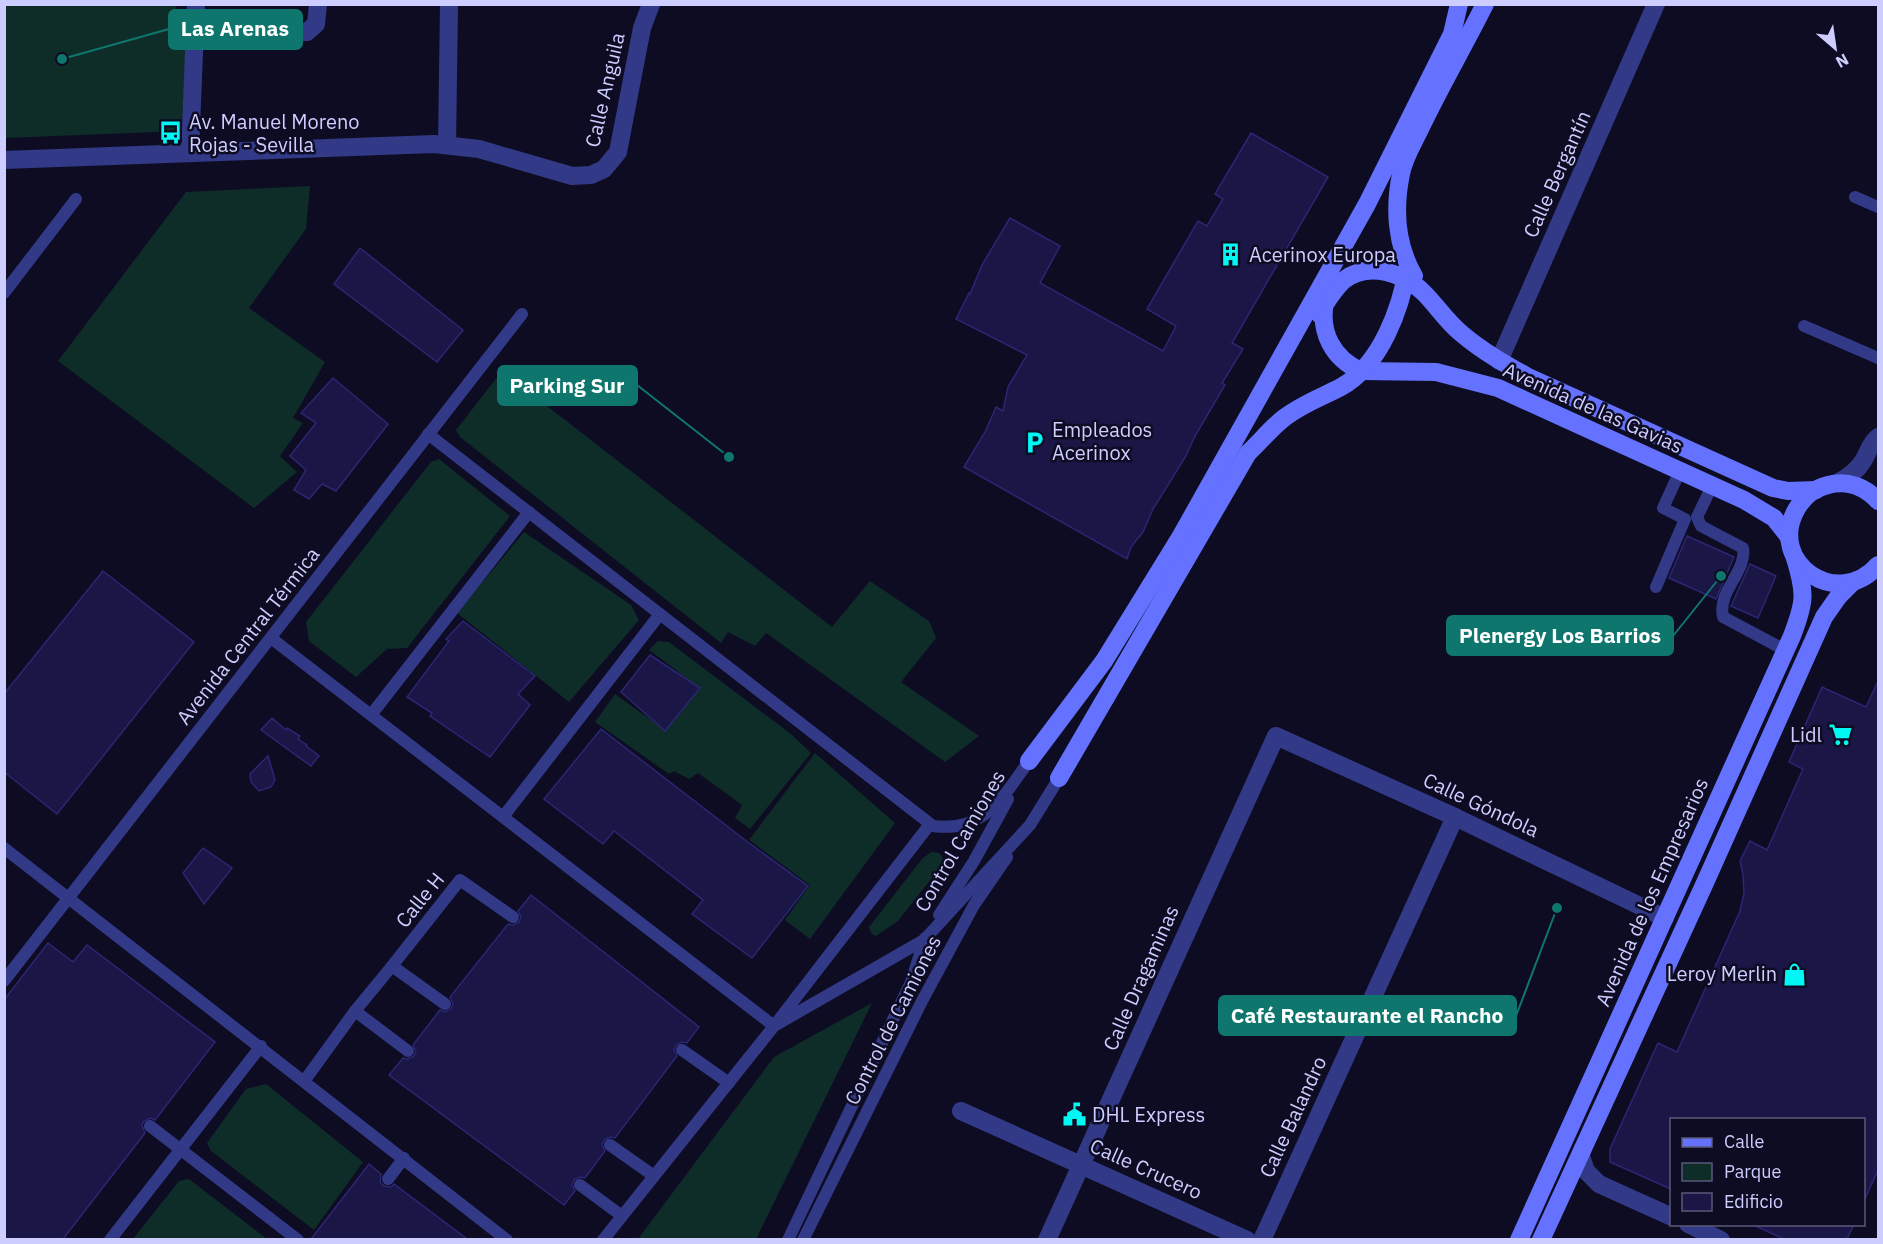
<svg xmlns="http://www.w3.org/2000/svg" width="1883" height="1244" font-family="'IBM Plex Sans',sans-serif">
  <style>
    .green { fill: #0e2d29 }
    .building { fill: #1a1645; stroke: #2c2674; stroke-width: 1.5 }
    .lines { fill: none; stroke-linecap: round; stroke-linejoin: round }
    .lane { stroke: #323986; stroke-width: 12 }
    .street { stroke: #323986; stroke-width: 18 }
    .secondary { stroke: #6472ff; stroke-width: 18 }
    .labels { text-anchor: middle; stroke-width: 5; stroke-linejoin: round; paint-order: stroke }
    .street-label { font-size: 20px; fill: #cdcdff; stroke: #0d0c23 }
    .poi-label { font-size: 20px; fill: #cdcdff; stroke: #0d0c23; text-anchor: start }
    .leader { fill: none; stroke: #0f766e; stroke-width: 2 }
    .callout-dot { fill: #0f766e; stroke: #0d0c23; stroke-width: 2 }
    .callout { fill: #0f766e; stroke: #0f766e; stroke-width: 2 }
    .callout-label { font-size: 21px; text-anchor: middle; font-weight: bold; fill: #fff }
  </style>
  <rect width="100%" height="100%" fill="#0d0c23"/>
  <!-- green -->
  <g class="green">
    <polygon points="4,5 176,5 174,37 188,37 181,131 5,138"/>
    <polygon points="310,186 306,229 249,308 325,362 293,418 303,423 280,456 297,472 254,508 58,361 186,192"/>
    <polygon points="502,371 832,627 870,581 929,621 936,638 901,682 979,736 945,762 766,633 755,646 728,632 721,643 460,437 456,430"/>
    <polygon points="439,459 510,516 407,648 387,649 356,677 309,641 306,622 431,462"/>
    <polygon points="524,532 631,605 639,620 569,702 457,613"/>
    <polygon points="658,641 669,642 791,734 811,753 750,829 735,818 742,805 698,773 689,779 674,771 669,774 595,722 615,694 665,730 700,688 649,650"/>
    <polygon points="815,753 895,823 810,939 785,920 810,885 749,840"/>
    <polygon points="931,852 939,853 943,858 939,869 898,921 876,936 872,934 869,927 922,859"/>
    <polygon points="872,1003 756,1239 638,1239 774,1057"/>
    <polygon points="266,1084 363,1162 314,1230 211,1151 207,1143 246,1089"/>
    <polygon points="189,1179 267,1239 133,1239 179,1181"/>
  </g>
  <!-- building -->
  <g class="building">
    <polygon points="1251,133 1328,177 1232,343 1243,349 1222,383 1225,385 1195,436 1186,456 1153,509 1143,532 1131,547 1127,559 964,467 985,432 996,407 1003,411 1008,387 1027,355 956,319 969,293 970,294 982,265 1010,218 1060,246 1040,283 1163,351 1176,326 1147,309 1198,221 1207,226 1223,199 1215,194"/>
    <polygon points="360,248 463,330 437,362 334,284"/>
    <polygon points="333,378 388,424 336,491 322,484 309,499 294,490 306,470 290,456 316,423 301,413"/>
    <polygon points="1687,536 1734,557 1716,599 1669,578"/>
    <polygon points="1750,564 1776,576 1758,618 1731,606"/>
    <polygon points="103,571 194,642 57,814 4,772 4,694"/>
    <polygon points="463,621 535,676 518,694 530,705 490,757 430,716 432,713 407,697 449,641 446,639"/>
    <polygon points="650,655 700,688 665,731 621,692"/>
    <polygon points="1878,681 1878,1170 1863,1203 1863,1119 1671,1119 1671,1189 1610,1162 1610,1149 1658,1043 1677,1052 1740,911 1744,893 1743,874 1740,861 1750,841 1767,850 1803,769 1789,762 1822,687 1866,707"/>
    <polygon points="272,718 286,730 287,728 300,736 298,739 307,745 306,746 319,756 311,766 261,730"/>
    <polygon points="601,729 749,843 808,886 752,958 692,914 703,900 614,831 603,844 544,799"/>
    <polygon points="268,756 275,780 271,787 259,791 251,782 250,774"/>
    <polygon points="203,848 232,868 204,904 183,873"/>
    <polygon points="531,895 699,1027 687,1043 682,1042 676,1045 674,1050 677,1056 615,1138 610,1137 604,1140 602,1145 605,1151 585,1178 580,1177 574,1180 572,1185 575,1191 564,1205 389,1075 403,1058 408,1059 414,1056 416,1051 413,1045 440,1010 445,1012 451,1009 453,1004 450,997 508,924 513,925 519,922 521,917 518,911"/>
    <polygon points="48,943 73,962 87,945 215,1042 155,1120 151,1118 144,1121 142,1125 145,1133 63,1239 4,1239 4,1000"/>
    <polygon points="369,1164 381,1174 380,1182 384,1186 391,1187 394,1184 467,1239 311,1239"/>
    <polygon points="1751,1224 1854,1224 1847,1239 1784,1239"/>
  </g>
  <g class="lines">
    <!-- lane -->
    <g class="lane">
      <polyline points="1855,197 1878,207"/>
      <polyline points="4,293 76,199"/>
      <polyline points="1804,326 1878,358"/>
      <path d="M428 434 933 826C984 833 1002 798 1029 761"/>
      <path d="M1712 486 1697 517 1701 526 1743 548C1747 572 1717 591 1723 617L1785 650"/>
      <polyline points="1656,587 1685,519 1663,508 1680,471"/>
      <polyline points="271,638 774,1026 930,824"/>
      <polyline points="371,715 529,512"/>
      <polyline points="503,817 660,614"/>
      <polyline points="4,848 507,1240"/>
      <polyline points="939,915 974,861 1008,799"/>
      <polyline points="392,966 460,880 513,917"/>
      <polyline points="4,981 522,314"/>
      <polyline points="355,1011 392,966 445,1004"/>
      <polyline points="682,1050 729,1083"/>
      <polyline points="305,1080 355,1011 408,1051"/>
      <polyline points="150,1126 298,1240"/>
      <polyline points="610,1145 654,1176"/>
      <polyline points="388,1179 404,1158"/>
      <polyline points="580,1185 622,1216"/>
      <polyline points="110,1240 261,1046"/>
      <polyline points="603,1240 774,1026 924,940 1030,825 1059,778"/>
      <polyline points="788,1240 911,982 925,938"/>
      <polyline points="803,1240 922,1001 974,905 1007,857"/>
    </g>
    <!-- street -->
    <g class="street">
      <polyline points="194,37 307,32 316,24 318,4"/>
      <polyline points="447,145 449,4"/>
      <polyline points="190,152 196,4"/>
      <polyline points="4,160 434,144 479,149 572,176 591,175 604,169 618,152 642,28 651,4"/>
      <polyline points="1499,361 1656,4"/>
      <path d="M1837 483C1847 478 1857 471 1863 461 1869 452 1869 444 1878 437"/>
      <polyline points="961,1111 1247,1240"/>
      <polyline points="1582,1150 1581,1156 1586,1171 1599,1184 1672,1217"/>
      <polyline points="1688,1224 1721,1240"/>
      <polyline points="1047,1240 1276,736 1455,817 1665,918"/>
      <polyline points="1262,1240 1455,817"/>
    </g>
    <!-- secondary -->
    <g class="secondary">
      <path d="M1414 276C1396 245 1394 208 1401 174 1404 157 1414 142 1421 127 1441 85 1464 46 1485 4"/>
      <path d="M1325 302C1319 332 1333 359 1361 371L1436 372 1498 388 1744 500 1774 518 1789 537"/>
      <path d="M1319 314C1326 302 1334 289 1344 280 1369 261 1404 273 1424 293 1437 306 1447 322 1462 334 1482 351 1505 364 1528 377L1773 488 1788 491 1816 490"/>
      <path d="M1878 501C1865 487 1848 480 1828 485 1815 488 1803 497 1796 510 1767 563 1838 611 1878 565"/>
      <polyline points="1029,761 1104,661 1181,536 1367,204 1452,34 1459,4"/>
      <path d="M1059 778 1248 453C1260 442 1271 428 1284 418 1302 404 1322 397 1341 387 1381 365 1401 308 1408 266"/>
      <path d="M1519 1240 1792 636C1805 602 1806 594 1795 558"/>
      <polyline points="1541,1240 1704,885 1824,617 1838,597 1853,582"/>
    </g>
  </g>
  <!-- icons -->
  <defs>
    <symbol id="bus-bare" viewBox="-9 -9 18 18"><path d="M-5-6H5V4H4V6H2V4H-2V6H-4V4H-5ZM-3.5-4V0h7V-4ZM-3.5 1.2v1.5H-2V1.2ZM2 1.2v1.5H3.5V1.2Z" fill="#00f8f4" stroke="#0d0c23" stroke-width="2.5" paint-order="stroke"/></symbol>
    <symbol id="building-bare" viewBox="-9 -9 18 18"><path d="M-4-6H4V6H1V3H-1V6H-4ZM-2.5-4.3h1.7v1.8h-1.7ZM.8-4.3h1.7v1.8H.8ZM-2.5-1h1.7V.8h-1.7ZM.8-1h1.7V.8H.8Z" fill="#00f8f4" stroke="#0d0c23" stroke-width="2.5" paint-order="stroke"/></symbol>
    <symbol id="parking-bare" viewBox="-9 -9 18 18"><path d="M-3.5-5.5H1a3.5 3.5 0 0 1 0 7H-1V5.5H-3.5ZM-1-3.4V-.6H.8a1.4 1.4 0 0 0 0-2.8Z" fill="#00f8f4" stroke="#0d0c23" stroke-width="2.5" paint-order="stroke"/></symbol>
    <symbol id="supermarket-bare" viewBox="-9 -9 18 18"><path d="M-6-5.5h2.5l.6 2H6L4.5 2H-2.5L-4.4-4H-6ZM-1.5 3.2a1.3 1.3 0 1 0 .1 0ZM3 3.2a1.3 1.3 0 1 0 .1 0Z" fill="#00f8f4" stroke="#0d0c23" stroke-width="2.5" paint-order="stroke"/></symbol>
    <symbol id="shop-bare" viewBox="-9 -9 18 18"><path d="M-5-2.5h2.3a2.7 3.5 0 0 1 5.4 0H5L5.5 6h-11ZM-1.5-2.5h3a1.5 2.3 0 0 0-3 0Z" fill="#00f8f4" stroke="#0d0c23" stroke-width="2.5" paint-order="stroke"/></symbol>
    <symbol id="civic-bare" viewBox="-9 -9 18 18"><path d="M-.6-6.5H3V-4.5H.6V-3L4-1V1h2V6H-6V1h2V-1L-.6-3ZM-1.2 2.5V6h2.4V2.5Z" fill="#00f8f4" stroke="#0d0c23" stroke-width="2.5" paint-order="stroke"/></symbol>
  </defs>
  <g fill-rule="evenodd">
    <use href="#bus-bare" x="154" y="116" width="33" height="33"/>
    <use href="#building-bare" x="1214" y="238" width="33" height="33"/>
    <use href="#parking-bare" x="1018" y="426" width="33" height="33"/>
    <use href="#supermarket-bare" x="1824" y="718" width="33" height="33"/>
    <use href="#shop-bare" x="1778" y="958" width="33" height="33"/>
    <use href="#civic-bare" x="1058" y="1098" width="33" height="33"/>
  </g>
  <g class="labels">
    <!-- street labels -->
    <g class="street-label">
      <text transform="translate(605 90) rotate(-77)" y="7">Calle Anguila</text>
      <text transform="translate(1557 174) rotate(-66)" y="7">Calle Bergantín</text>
      <text transform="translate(1593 408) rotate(24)" y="7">Avenida de las Gavias</text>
      <text transform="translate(248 636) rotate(-52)" y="7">Avenida Central Térmica</text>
      <text transform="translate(1481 805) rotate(25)" y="7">Calle Góndola</text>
      <text transform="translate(960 841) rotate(-60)" y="7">Control Camiones</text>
      <text transform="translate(1652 892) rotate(-66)" y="7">Avenida de los Empresarios</text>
      <text transform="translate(420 900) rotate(-51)" y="7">Calle H</text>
      <text transform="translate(1141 978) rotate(-66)" y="7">Calle Dragaminas</text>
      <text transform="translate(893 1020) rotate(-63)" y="7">Control de Camiones</text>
      <text transform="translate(1293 1117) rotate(-65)" y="7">Calle Balandro</text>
      <text transform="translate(1146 1169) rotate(24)" y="7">Calle Crucero</text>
    </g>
    <!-- poi labels -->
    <g class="poi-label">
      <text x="189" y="129">Av. Manuel Moreno<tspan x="189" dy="23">Rojas - Sevilla</tspan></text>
      <text x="1249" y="262">Acerinox Europa</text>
      <text x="1052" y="437">Empleados<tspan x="1052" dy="23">Acerinox</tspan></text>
      <text x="1822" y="742" text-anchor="end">Lidl</text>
      <text x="1777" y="981" text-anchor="end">Leroy Merlin</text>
      <text x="1092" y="1122">DHL Express</text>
    </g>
  </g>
  <!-- callouts -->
  <path class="leader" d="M62 59L169 29M729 457L637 385M1721 576L1673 636M1557 908L1516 1016"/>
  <g class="callout-dot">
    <circle cx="62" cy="59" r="6"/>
    <circle cx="729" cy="457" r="6"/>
    <circle cx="1721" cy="576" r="6"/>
    <circle cx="1557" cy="908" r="6"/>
  </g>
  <g class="callout">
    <rect x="169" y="10" width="133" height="39" rx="6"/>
    <rect x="498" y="366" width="139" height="39" rx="6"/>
    <rect x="1447" y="616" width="226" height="39" rx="6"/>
    <rect x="1219" y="996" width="297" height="39" rx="6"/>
  </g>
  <g class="callout-label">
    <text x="235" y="36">Las Arenas</text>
    <text x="567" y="393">Parking Sur</text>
    <text x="1560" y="643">Plenergy Los Barrios</text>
    <text x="1367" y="1023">Café Restaurante el Rancho</text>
  </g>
  <!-- border -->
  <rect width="1883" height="1244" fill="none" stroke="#cdcdff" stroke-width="12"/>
  <!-- legend -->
  <rect x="1670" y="1118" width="195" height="108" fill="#0d0c23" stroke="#5a597b" stroke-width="1.5"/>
  <rect x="1682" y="1138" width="30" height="9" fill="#6472ff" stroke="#5a597b" stroke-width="1.5"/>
  <text x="1724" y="1148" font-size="18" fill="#cdcdff">Calle</text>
  <rect x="1682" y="1163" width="30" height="18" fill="#0e2d29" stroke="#5a597b" stroke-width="1.5"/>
  <text x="1724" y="1178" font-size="18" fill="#cdcdff">Parque</text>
  <rect x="1682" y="1193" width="30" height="18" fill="#1a1645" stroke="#5a597b" stroke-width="1.5"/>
  <text x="1724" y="1208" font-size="18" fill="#cdcdff">Edificio</text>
  <!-- north arrow -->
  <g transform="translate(1835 48) rotate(151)" stroke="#0d0c23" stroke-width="4.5" paint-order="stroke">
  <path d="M0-4.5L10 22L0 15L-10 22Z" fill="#cdcdff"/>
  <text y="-9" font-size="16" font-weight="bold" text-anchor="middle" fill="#cdcdff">N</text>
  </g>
</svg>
